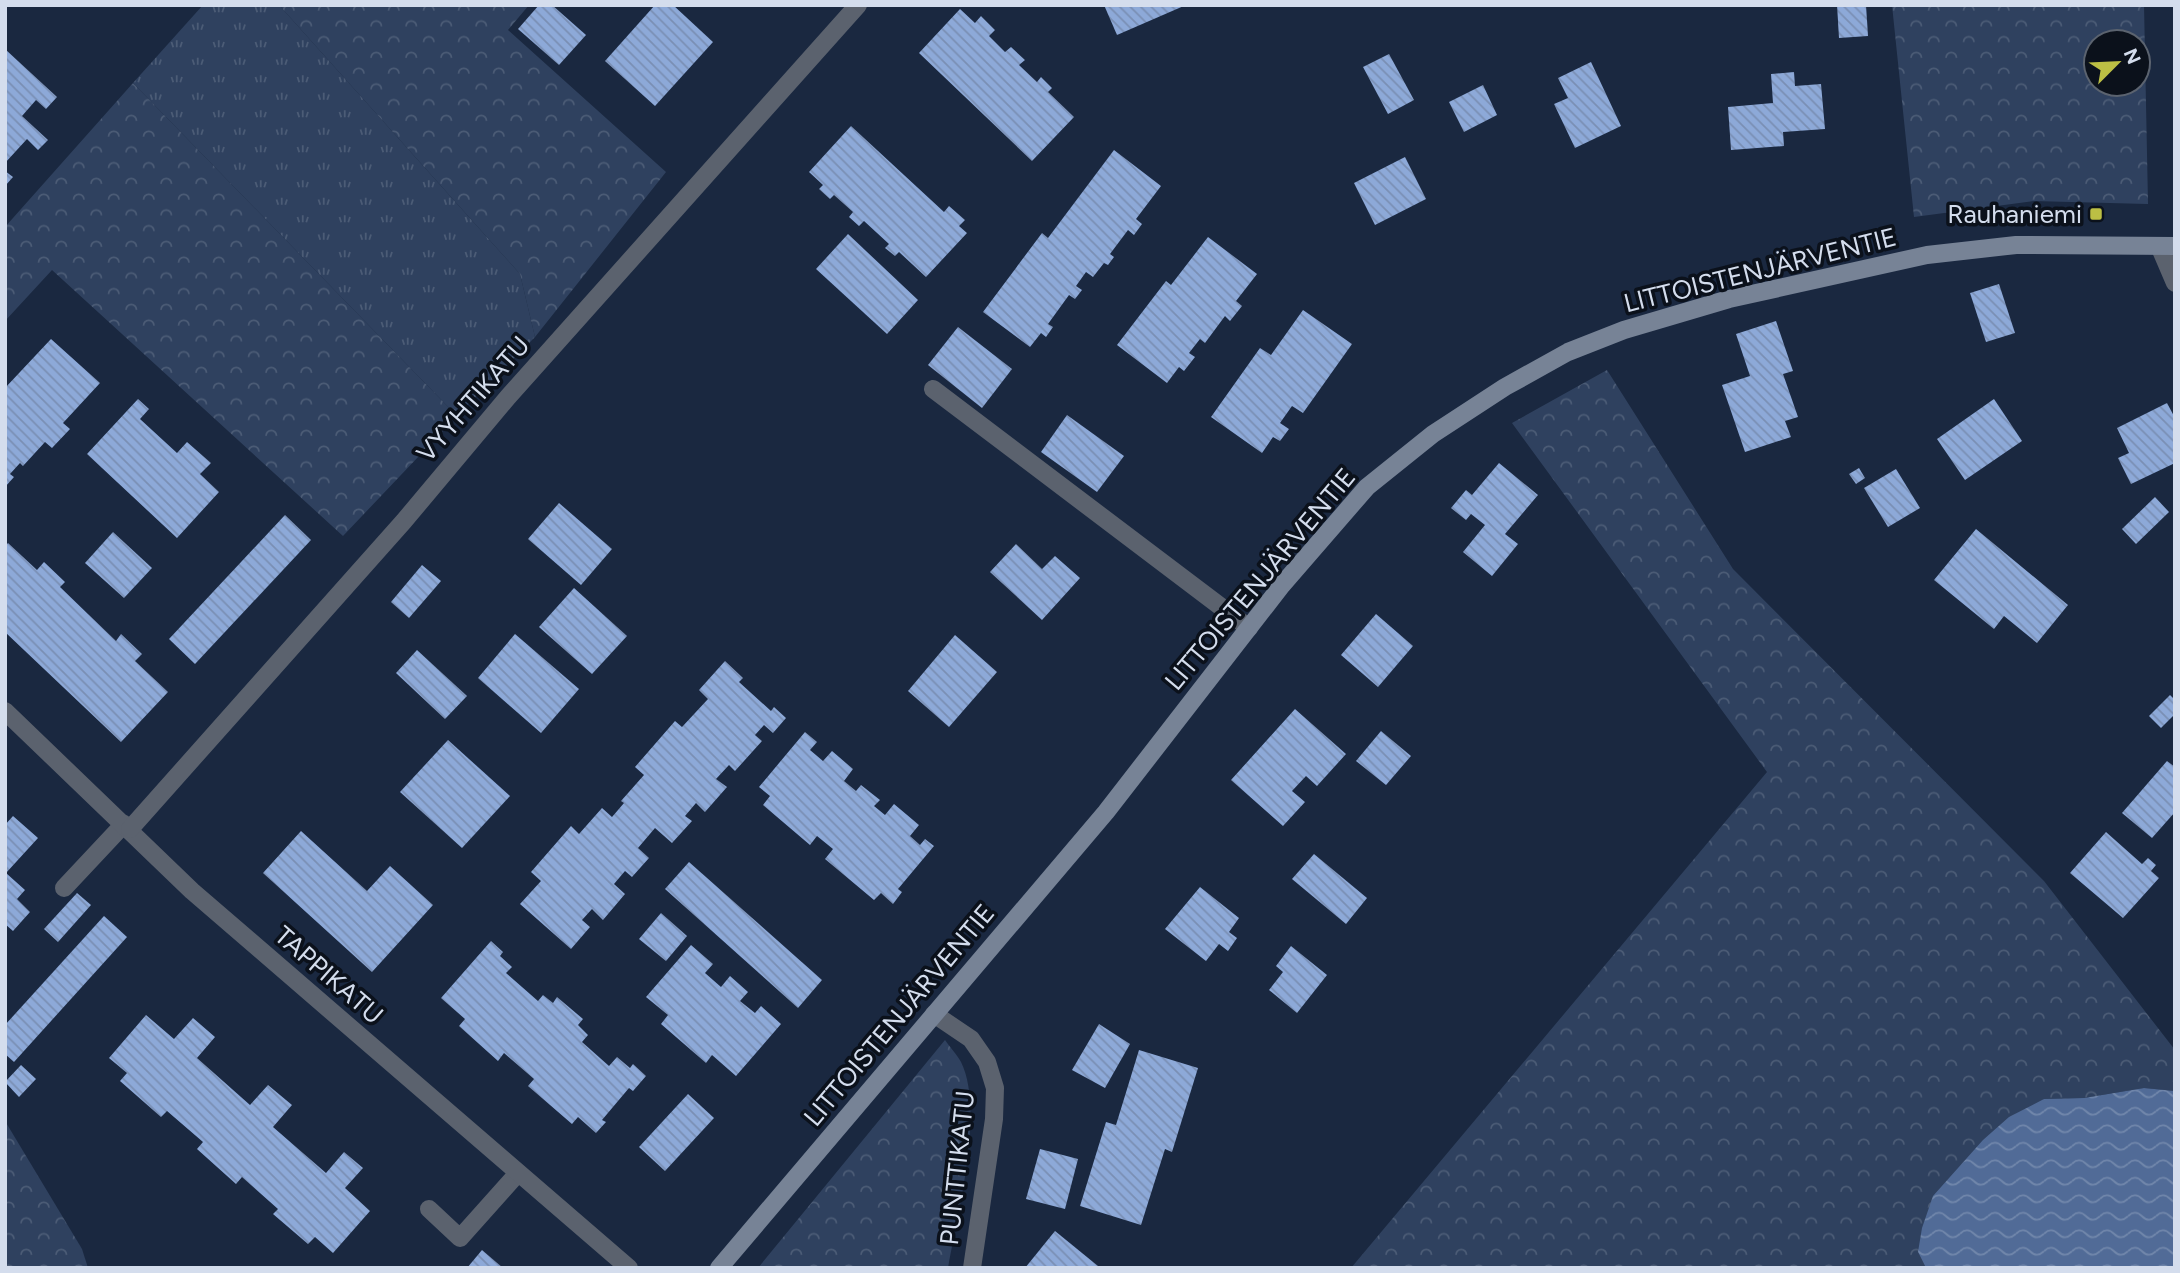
<svg xmlns="http://www.w3.org/2000/svg" width="2180" height="1273" font-family="Figtree,sans-serif">
  <style>
    .grass { fill: url(#grass-tufts) }
    .forest { fill: url(#forest-crowns); fill-rule: evenodd }
    .water { fill: url(#water-waves) }
    .building { fill: url(#building-back-hatch) }
    .lines { fill: none; stroke-linecap: round; stroke-linejoin: round }
    .lane { stroke: #5b626e; stroke-width: 18 }
    .street { stroke: #5b626e; stroke-width: 18 }
    .secondary { stroke: #778396; stroke-width: 18 }
    .poi-dot { fill: #bcbf44; stroke: #0b111b; stroke-width: 2.5 }
    .labels { text-anchor: middle; stroke-width: 7; stroke-linejoin: round; paint-order: stroke }
    .poi-label { font-size: 26px; fill: #d4dded; stroke: #0b111b; text-anchor: end }
    .street-label { font-size: 26px; fill: #d4dded; stroke: #0b111b }
  </style>
  <defs>
    <pattern id="grass-tufts" width="24" height="20" patternUnits="userSpaceOnUse" patternTransform="scale(1.75)"><rect width="24" height="20" fill="#2f415f"/><path d="M3 7l-1-3M5 7V3M7 7l1-3M15 17l-1-3M17 17v-4M19 17l1-3" fill="none" stroke="#4c5c76"/></pattern>
    <pattern id="forest-crowns" width="20" height="18" patternUnits="userSpaceOnUse" patternTransform="scale(1.75)"><rect width="20" height="18" fill="#2f415f"/><path d="M2 6a3 3 0 1 1 6 0M12 15a3 3 0 1 1 6 0" fill="none" stroke="#4c5c76"/></pattern>
    <pattern id="water-waves" width="16" height="10" patternUnits="userSpaceOnUse" patternTransform="scale(1.75)"><rect width="16" height="10" fill="#516b97"/><path d="M0 5q4-4 8 0t8 0" fill="none" stroke="#7187ab"/></pattern>
    <pattern id="building-back-hatch" width="6" height="6" patternUnits="userSpaceOnUse" patternTransform="scale(1.75)"><rect width="6" height="6" fill="#8da9d8"/><path d="M-1 5l2 2M0 0l6 6M5-1l2 2" fill="none" stroke="#7a8fb4"/></pattern>
  </defs>
  <rect width="100%" height="100%" fill="#1a2840"/>
  <!-- grass -->
  <polygon class="grass" points="203,5 279,5 520,274 535,337 457,416 133,83"/>
  <!-- forest -->
  <g class="forest">
    <polygon points="279,5 529,5 508,30 666,172 535,337 520,274"/>
    <path d="M1892 5H2144L2148 204 2034 201 1914 217ZM2096 42H2138V84H2096Z"/>
    <polygon points="133,83 457,416 343,536 52,270 5,321 5,227"/>
    <polygon points="1607,370 1733,569 2044,881 2175,1050 2175,1091 2144,1088 2084,1098 2044,1099 1918,1252 1926,1268 1351,1268 1767,772 1512,423"/>
    <path d="M945 1040C950 1047 957 1055 961 1062 985 1111 957 1215 948 1268H758Z"/>
    <polygon points="5,1121 82,1249 88,1268 5,1268"/>
  </g>
  <!-- water -->
  <polygon class="water" points="2144,1088 2175,1091 2175,1268 1926,1268 1918,1252 1922,1228 1933,1196 1983,1140 2009,1117 2044,1099 2084,1098"/>
  <!-- building -->
  <g class="building">
    <polygon points="539,5 552,5 586,35 559,65 518,29"/>
    <polygon points="655,5 673,5 713,42 655,106 605,61"/>
    <polygon points="1104,5 1186,5 1117,35"/>
    <polygon points="1837,5 1866,5 1868,36 1839,38"/>
    <polygon points="960,9 975,23 981,16 995,30 989,36 1005,52 1011,47 1025,60 1019,65 1037,82 1041,77 1052,88 1048,92 1074,117 1032,161 919,53"/>
    <polygon points="5,49 57,97 46,109 36,100 22,116 48,140 38,150 27,139 5,163"/>
    <polygon points="1389,54 1414,100 1388,114 1363,67"/>
    <polygon points="1591,62 1621,126 1575,148 1554,104 1568,98 1558,78"/>
    <polygon points="1794,72 1795,86 1821,84 1825,129 1783,132 1784,146 1731,150 1728,107 1773,103 1771,74"/>
    <polygon points="1483,85 1497,115 1464,132 1449,102"/>
    <polygon points="851,126 944,212 949,206 965,220 959,226 967,233 926,277 899,252 895,256 885,248 889,244 864,221 859,226 849,217 853,212 834,195 830,199 819,189 823,185 809,172"/>
    <polygon points="1114,150 1161,186 1136,219 1142,224 1134,235 1128,230 1110,254 1114,257 1108,265 1104,263 1093,277 1086,272 1076,286 1082,290 1075,299 1069,295 1048,324 1053,327 1046,337 1041,333 1030,347 983,312 1042,233 1048,238"/>
    <polygon points="1405,157 1426,199 1375,225 1354,183"/>
    <polygon points="5,171 13,177 5,186"/>
    <polygon points="848,234 918,300 887,334 816,269"/>
    <polygon points="1208,237 1257,274 1236,301 1242,306 1230,321 1225,316 1205,343 1200,339 1189,353 1195,357 1184,371 1179,367 1167,383 1117,345 1166,281 1171,285"/>
    <polygon points="1999,284 2015,333 1986,342 1970,293"/>
    <polygon points="1303,310 1352,344 1303,413 1292,406 1280,423 1289,429 1280,441 1273,437 1262,453 1211,417 1260,348 1271,355"/>
    <polygon points="1776,321 1793,371 1783,374 1798,417 1785,421 1791,437 1745,452 1722,385 1750,376 1736,334"/>
    <polygon points="958,327 1012,369 982,408 928,365"/>
    <polygon points="51,339 100,383 63,423 70,429 52,448 45,442 23,466 20,463 10,474 14,477 5,487 5,388"/>
    <polygon points="138,399 149,409 140,419 177,453 187,442 211,463 200,474 219,492 177,538 87,454"/>
    <polygon points="1994,399 2022,441 1965,480 1937,439"/>
    <polygon points="2167,403 2175,418 2175,463 2131,484 2118,458 2129,453 2117,428"/>
    <polygon points="1067,415 1124,456 1097,492 1041,452"/>
    <polygon points="1499,463 1538,495 1505,534 1518,544 1492,576 1463,552 1485,525 1471,514 1466,520 1451,508 1466,490 1472,495"/>
    <polygon points="1859,468 1865,478 1856,484 1849,474"/>
    <polygon points="1896,469 1920,508 1888,527 1864,488"/>
    <polygon points="2155,497 2169,512 2136,544 2122,529"/>
    <polygon points="559,503 612,549 581,585 528,539"/>
    <polygon points="285,515 311,540 195,664 169,639"/>
    <polygon points="1976,529 2068,605 2037,643 2004,616 1994,629 1934,580"/>
    <polygon points="113,532 152,568 124,598 85,563"/>
    <polygon points="8,543 37,570 44,562 65,582 60,587 116,641 121,634 142,654 135,661 168,692 121,742 5,632 5,546"/>
    <polygon points="1016,544 1042,569 1055,556 1080,578 1042,620 990,572"/>
    <polygon points="422,565 441,581 409,618 391,602"/>
    <polygon points="574,588 627,636 592,674 539,627"/>
    <polygon points="1376,614 1413,646 1378,687 1341,655"/>
    <polygon points="515,634 579,689 541,733 478,678"/>
    <polygon points="955,635 997,672 949,727 908,691"/>
    <polygon points="417,650 467,696 445,719 396,673"/>
    <polygon points="725,661 743,678 739,682 771,711 774,707 786,718 773,733 764,725 755,735 762,741 735,771 729,765 716,779 727,787 705,812 696,803 685,816 692,821 672,843 655,828 638,848 649,858 632,877 625,871 614,884 625,894 603,920 592,909 582,920 590,927 571,949 520,904 541,881 531,872 571,826 579,834 602,808 612,817 624,803 621,801 644,775 635,767 675,721 682,727 708,699 699,690"/>
    <polygon points="2170,695 2175,700 2175,714 2161,728 2149,716"/>
    <polygon points="1295,709 1346,754 1317,786 1306,776 1292,791 1305,802 1283,826 1231,780"/>
    <polygon points="1381,731 1411,756 1386,785 1356,761"/>
    <polygon points="805,732 817,742 810,750 823,761 832,751 853,769 844,781 856,791 861,785 880,800 874,806 885,815 894,804 919,825 910,836 920,845 925,839 934,846 898,889 902,892 893,904 881,893 874,900 825,859 833,849 817,836 810,845 763,805 770,796 759,787"/>
    <polygon points="448,740 510,796 462,848 400,792"/>
    <polygon points="2167,761 2175,767 2175,812 2152,838 2122,813"/>
    <polygon points="13,816 38,838 6,873 25,890 17,899 30,912 13,931 5,924 5,825"/>
    <polygon points="301,831 367,891 390,866 433,905 372,972 263,873"/>
    <polygon points="2106,832 2142,864 2148,858 2156,865 2151,871 2159,878 2123,918 2070,873"/>
    <polygon points="1314,854 1367,898 1346,924 1292,879"/>
    <polygon points="689,862 822,980 798,1008 665,889"/>
    <polygon points="1200,887 1239,918 1229,932 1237,938 1228,951 1219,944 1206,961 1165,929"/>
    <polygon points="77,893 91,905 58,942 44,929"/>
    <polygon points="661,913 687,936 666,961 639,939"/>
    <polygon points="104,916 127,937 14,1062 5,1054 5,1025"/>
    <polygon points="491,941 503,952 500,956 512,967 506,973 538,1001 543,995 553,1003 557,997 583,1019 578,1025 588,1035 582,1042 609,1066 617,1057 630,1068 633,1064 646,1076 633,1091 629,1088 602,1120 606,1122 596,1133 578,1117 572,1124 528,1086 534,1079 504,1053 498,1061 459,1026 465,1019 441,998"/>
    <polygon points="691,945 713,964 705,973 721,987 730,976 748,992 740,1001 755,1013 761,1006 781,1024 736,1076 712,1055 706,1063 661,1024 668,1015 646,997"/>
    <polygon points="1291,946 1327,975 1297,1013 1269,990 1283,972 1276,966"/>
    <polygon points="146,1015 174,1039 193,1018 215,1037 197,1058 250,1105 268,1085 292,1105 273,1127 326,1173 344,1152 363,1168 345,1188 370,1211 333,1253 315,1237 308,1244 273,1214 278,1209 242,1177 236,1184 197,1149 203,1142 167,1111 161,1117 120,1081 127,1073 109,1058"/>
    <polygon points="1099,1024 1130,1044 1105,1088 1072,1070"/>
    <polygon points="1139,1050 1198,1068 1172,1152 1165,1149 1141,1225 1080,1206 1106,1122 1116,1125"/>
    <polygon points="21,1065 36,1079 19,1097 5,1082"/>
    <polygon points="688,1094 714,1118 665,1171 639,1147"/>
    <polygon points="1040,1149 1078,1159 1065,1209 1026,1199"/>
    <polygon points="1055,1231 1098,1266 1096,1268 1025,1268"/>
    <polygon points="482,1250 503,1268 467,1268"/>
  </g>
  <g class="lines">
    <!-- lane -->
    <g class="lane">
      <polyline points="933,389 1249,628"/>
      <polyline points="64,888 124,824"/>
      <polyline points="429,1209 460,1238 518,1173"/>
    </g>
    <!-- street -->
    <g class="street">
      <polyline points="2160,248 2175,283"/>
      <polyline points="5,711 192,891 629,1268"/>
      <polyline points="130,829 404,521 508,397 858,5"/>
      <polyline points="934,1014 971,1039 987,1062 995,1088 994,1119 972,1268"/>
    </g>
    <!-- secondary -->
    <polyline class="secondary" points="719,1268 1106,812 1282,585 1367,487 1433,434 1505,387 1568,352 1624,330 1729,299 1927,255 2016,245 2175,246"/>
  </g>
  <!-- markers -->
  <rect class="poi-dot" x="2089" y="207" width="14" height="14" rx="3.5"/>
  <g class="labels">
    <!-- poi labels -->
    <g class="poi-label">
      <text x="2082" y="223">Rauhaniemi</text>
    </g>
    <!-- street labels -->
    <g class="street-label">
      <text transform="translate(1760 270) rotate(-14)" y="9">LITTOISTENJÄRVENTIE</text>
      <text transform="translate(473 399) rotate(-49)" y="9">VYYHTIKATU</text>
      <text transform="translate(1260 579) rotate(-50)" y="9">LITTOISTENJÄRVENTIE</text>
      <text transform="translate(329 975) rotate(41)" y="9">TAPPIKATU</text>
      <text transform="translate(899 1015) rotate(-50)" y="9">LITTOISTENJÄRVENTIE</text>
      <text transform="translate(957 1168) rotate(-84)" y="9">PUNTTIKATU</text>
    </g>
  </g>
  <!-- border -->
  <rect width="2180" height="1273" fill="none" stroke="#d4dded" stroke-width="14"/>
  <!-- north arrow -->
  <g transform="translate(2117 63) rotate(66)"><circle r="33" fill="#0b111b" stroke="#5b636f" stroke-width="2"/>
  <path d="M0-5L12 26L0 18L-12 26Z" fill="#bcbf44"/>
  <text y="-10" font-size="19" font-weight="bold" text-anchor="middle" fill="#d4dded">N</text>
  </g>
</svg>
